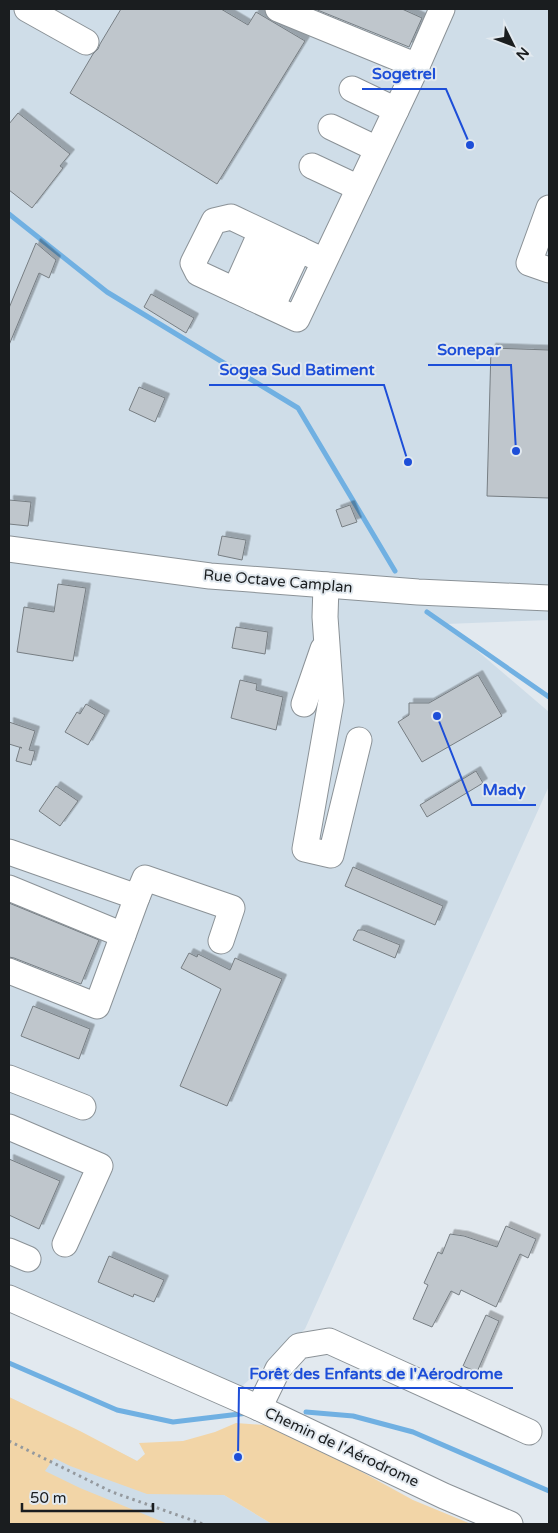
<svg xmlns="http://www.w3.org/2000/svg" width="558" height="1533" font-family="'Varela Round',sans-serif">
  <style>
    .built { fill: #cfdde8 }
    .green { fill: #f2d5a7 }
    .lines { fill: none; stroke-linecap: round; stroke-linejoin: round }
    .stream { stroke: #70b0e2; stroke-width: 5 }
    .building { fill: #bfc6cc; stroke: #777e83; filter: url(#shadow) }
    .minor-casing { stroke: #8b9297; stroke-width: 27 }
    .path { stroke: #94999e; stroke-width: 3; stroke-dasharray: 2.5 4; stroke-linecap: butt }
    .minor { stroke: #fff; stroke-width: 25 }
    .labels { text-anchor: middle; stroke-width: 4; stroke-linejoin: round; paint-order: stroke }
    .street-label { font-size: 15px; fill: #1a1d1f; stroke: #e2e9ef }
    .leader { fill: none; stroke: #1d4ed8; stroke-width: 2 }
    .callout-dot { fill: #1d4ed8; stroke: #e2e9ef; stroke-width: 2 }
    .callout-label { font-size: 16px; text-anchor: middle; font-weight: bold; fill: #1d4ed8; stroke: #e2e9ef; stroke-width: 4; stroke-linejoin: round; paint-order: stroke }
  </style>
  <defs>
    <filter id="shadow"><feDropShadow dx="4.5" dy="-4.5" stdDeviation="0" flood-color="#0004"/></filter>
  </defs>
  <rect width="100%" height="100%" fill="#e2e9ef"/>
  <!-- built -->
  <g class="built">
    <polygon points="9,9 549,9 549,620 446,624 549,712 549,786 305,1329 239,1389 9,1285"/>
    <polygon points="9,1397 137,1461 224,1495 272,1524 9,1524"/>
  </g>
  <!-- green -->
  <polygon class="green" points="9,1397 80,1431 137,1461 145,1454 139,1443 183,1441 215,1432 236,1423 278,1426 413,1500 471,1524 272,1524 224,1495 147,1494 70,1466 54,1458 45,1471 80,1488 168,1524 9,1524"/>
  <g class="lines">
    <!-- stream -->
    <g class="stream">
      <polyline points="9,214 107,292 298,408 395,571"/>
      <polyline points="427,612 549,697"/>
      <polyline points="9,1363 117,1410 173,1422 248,1413"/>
      <polyline points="306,1412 353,1416 413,1432 549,1491"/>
    </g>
  </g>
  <!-- building -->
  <g class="building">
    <polygon points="121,9 221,9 248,25 256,12 305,41 217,184 70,93 93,54 98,49 100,44"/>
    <polygon points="315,9 402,9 422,18 409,47"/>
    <polygon points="18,113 70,154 60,166 63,168 32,208 9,190 9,124"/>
    <polygon points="36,243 56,260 49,278 39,273 9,345 9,308"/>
    <polygon points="151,294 194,318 186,333 144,307"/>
    <polygon points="491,348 549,350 549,498 487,496"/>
    <polygon points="139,387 165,398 155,422 129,410"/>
    <polygon points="9,500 31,502 28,526 9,524"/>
    <polygon points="350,505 357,522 342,527 336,510"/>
    <polygon points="222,536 246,540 242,560 218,555"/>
    <polygon points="58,584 86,588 73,661 17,652 24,607 54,612"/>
    <polygon points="236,627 268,632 265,654 232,648"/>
    <polygon points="478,675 502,716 422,762 398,722 409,715 409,703 429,703"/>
    <polygon points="240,680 257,684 256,690 283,697 276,730 231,718"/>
    <polygon points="86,704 105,715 88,745 65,732 77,712 80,714"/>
    <polygon points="9,722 35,731 29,750 35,751 31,765 16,761 20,747 22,748 9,744"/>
    <polygon points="476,771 483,783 427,817 420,805"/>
    <polygon points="56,786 78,801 60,826 39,811"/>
    <polygon points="353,867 443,906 435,925 345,886"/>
    <polygon points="9,903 99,940 81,984 14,958 9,957"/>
    <polygon points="358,930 363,930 400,945 395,958 353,940"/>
    <polygon points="189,953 197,957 198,954 230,970 235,958 282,979 227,1106 180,1086 221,989 181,968"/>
    <polygon points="33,1006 90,1029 79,1059 21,1036"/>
    <polygon points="9,1159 60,1181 39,1229 9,1215"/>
    <polygon points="506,1226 536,1239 528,1258 520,1254 496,1307 461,1290 459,1295 451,1291 432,1327 413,1319 428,1285 424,1283 438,1252 442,1254 450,1234 464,1236 497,1247"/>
    <polygon points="109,1256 164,1280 154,1302 134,1294 133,1297 98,1282"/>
    <polygon points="486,1315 499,1321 477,1372 463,1366"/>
  </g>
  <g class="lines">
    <defs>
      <g id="minor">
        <polyline points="27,9 86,42"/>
        <polyline points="278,9 417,66 442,9"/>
        <polyline points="352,89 396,110"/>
        <polyline points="331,127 377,149"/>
        <polyline points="312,166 359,188"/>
        <polyline points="549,208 529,263 549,270"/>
        <polyline points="324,261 231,217 214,221 193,263 198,273 297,319 417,66"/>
        <polyline points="235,290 261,232"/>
        <polyline points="252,298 280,241"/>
        <polyline points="272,307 299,249"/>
        <polyline points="9,549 210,576 418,592 549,598"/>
        <polyline points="326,585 325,617 331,701 305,849 331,855 359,740"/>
        <polyline points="304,704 323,649"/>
        <polyline points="9,852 137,897 145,878 232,908 221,941"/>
        <polyline points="9,888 123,935"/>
        <polyline points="9,971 97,1006 137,897"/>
        <polyline points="9,1078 83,1107"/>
        <polyline points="9,1127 100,1166 65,1244"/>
        <polyline points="9,1251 28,1259"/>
        <polyline points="9,1298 259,1408 444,1496 510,1524"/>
        <polyline points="259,1408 278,1369 299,1346 329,1341 529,1432"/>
      </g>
    </defs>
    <!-- minor casing -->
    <use href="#minor" class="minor-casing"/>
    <!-- path -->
    <polyline class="path" points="9,1441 112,1492 203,1524"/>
    <!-- minor -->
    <use href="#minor" class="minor"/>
  </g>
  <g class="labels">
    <!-- street labels -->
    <g class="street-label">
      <text transform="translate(278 581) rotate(5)" y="5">Rue Octave Camplan</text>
      <text transform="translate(342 1447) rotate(25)" y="5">Chemin de l'Aérodrome</text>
    </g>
  </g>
  <!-- callouts -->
  <path class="leader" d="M470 145L446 89H362M516 451L511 365H428M408 462L384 385H209M437 716L472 805H536M238 1457L239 1388H513"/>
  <g class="callout-dot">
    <circle cx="470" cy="145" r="5"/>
    <circle cx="516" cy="451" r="5"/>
    <circle cx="408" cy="462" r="5"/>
    <circle cx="437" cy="716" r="5"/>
    <circle cx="238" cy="1457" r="5"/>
  </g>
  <g class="callout-label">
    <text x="404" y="79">Sogetrel</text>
    <text x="469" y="355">Sonepar</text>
    <text x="297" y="375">Sogea Sud Batiment</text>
    <text x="504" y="795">Mady</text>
    <text x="376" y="1379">Forêt des Enfants de l'Aérodrome</text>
  </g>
  <!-- border -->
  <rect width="558" height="1533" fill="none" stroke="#1a1d1f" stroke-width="20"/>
  <!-- north arrow -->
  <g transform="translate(513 45) rotate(132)" stroke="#e2e9ef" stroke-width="4" paint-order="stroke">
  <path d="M0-4L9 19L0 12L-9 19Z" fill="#1a1d1f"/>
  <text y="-8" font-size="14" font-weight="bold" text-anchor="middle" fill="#1a1d1f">N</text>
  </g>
  <!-- scale -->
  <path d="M22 1503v8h131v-8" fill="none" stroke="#1a1d1f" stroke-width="2.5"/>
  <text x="30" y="1503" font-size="15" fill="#1a1d1f" stroke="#e2e9ef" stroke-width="4" paint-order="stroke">50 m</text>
</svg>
